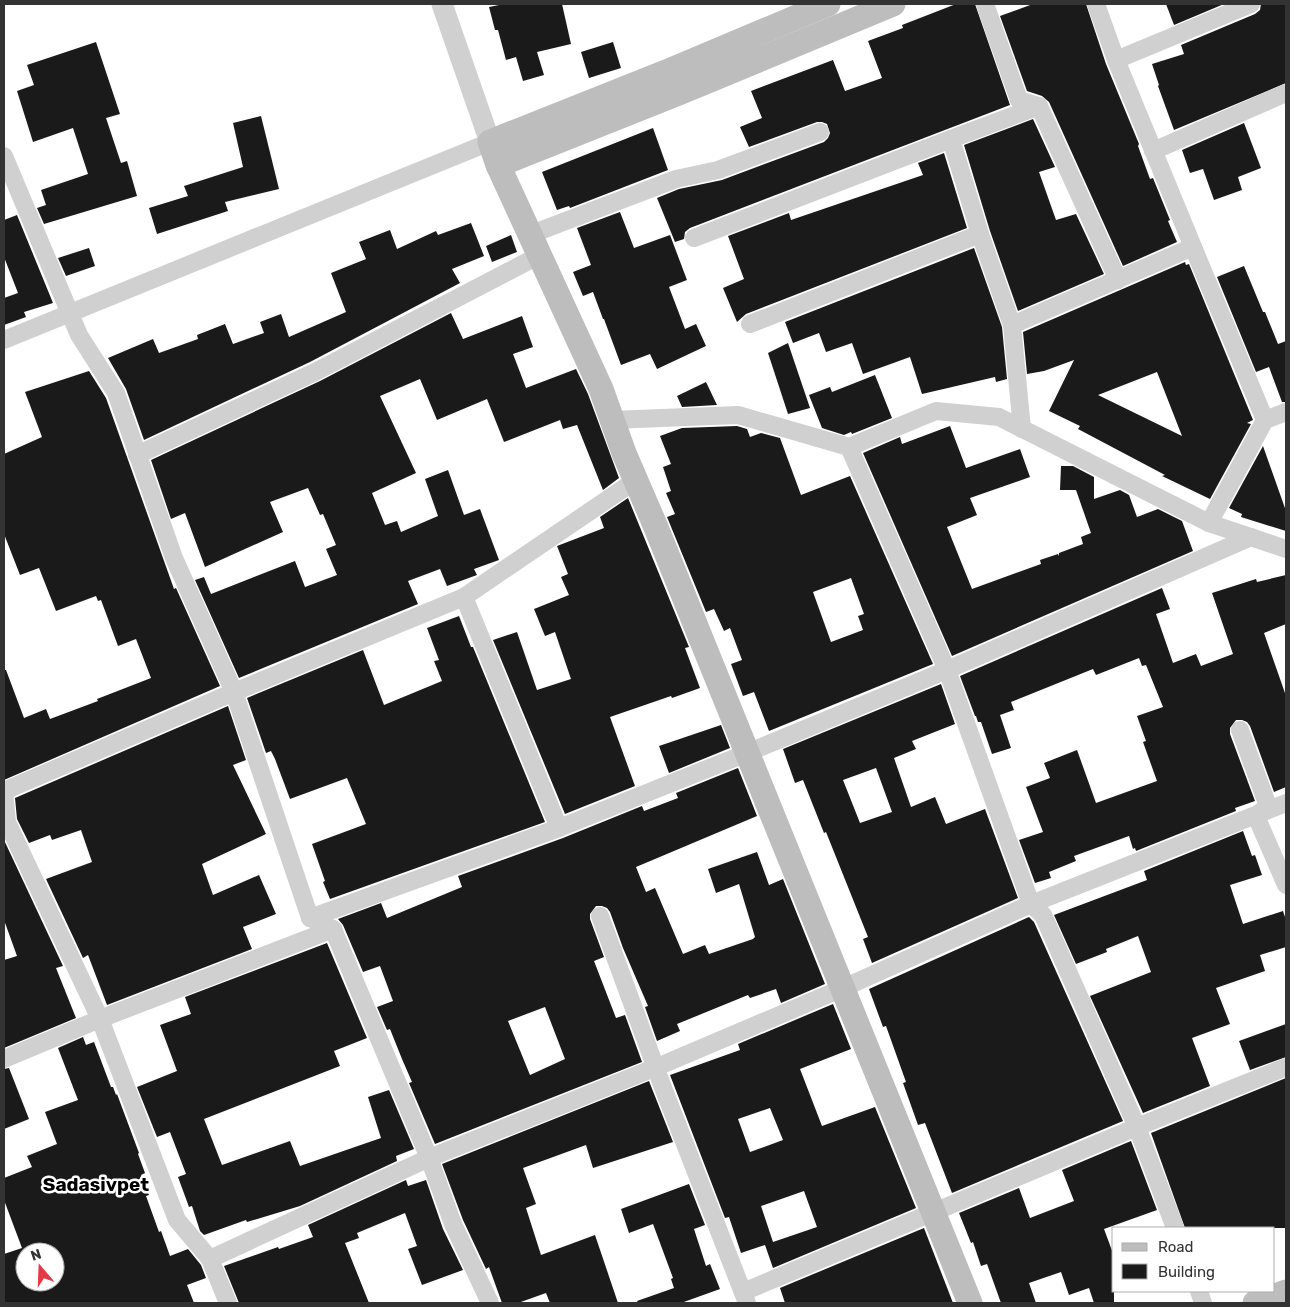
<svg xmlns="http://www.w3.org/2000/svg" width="1290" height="1307" font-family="Rubik,sans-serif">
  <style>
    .building { fill: #1a1a1a; fill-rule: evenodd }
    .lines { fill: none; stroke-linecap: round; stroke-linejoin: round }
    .minor { stroke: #d0d0d0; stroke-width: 18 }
    .tertiary { stroke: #d0d0d0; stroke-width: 21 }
    .secondary { stroke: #bdbdbd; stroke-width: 25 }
    .labels { text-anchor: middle; stroke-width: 5; stroke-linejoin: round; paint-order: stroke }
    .district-label { font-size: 19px; font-weight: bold; fill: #000; stroke: #fff }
  </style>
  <rect width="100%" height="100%" fill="#fff"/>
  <!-- building -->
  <g class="building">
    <polygon points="504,4 562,4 571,44 537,52 544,75 523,81 516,57 506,60 498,30 495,30 489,7"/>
    <polygon points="956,4 975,4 1010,105 690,228 685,232 684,239 675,242 657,198 679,189 722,180 824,142 828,138 830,133 827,124 822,122 817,122 749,147 740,127 762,118 751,91 833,60 845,91 882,78 868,41 903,28 902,25"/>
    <polygon points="1033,4 1086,4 1106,64 1139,144 1138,146 1150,179 1153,178 1170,220 1168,221 1177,242 1123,266 1049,102 1042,96 1027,91 1000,16"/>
    <polygon points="1166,4 1224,4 1174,25"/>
    <polygon points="1261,4 1286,4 1286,83 1174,130 1158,86 1159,85 1152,64 1184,54 1181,45 1255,14 1260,10"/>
    <polygon points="96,42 120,114 106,118 121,163 127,161 137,196 44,224 37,208 46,205 41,190 88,174 73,128 33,142 17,91 34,85 27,65"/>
    <polygon points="613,42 621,68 589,78 581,52"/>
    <polygon points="261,116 279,189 225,202 228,211 157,234 149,208 188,196 184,186 243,167 233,123"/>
    <polygon points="1033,119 1055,167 1039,172 1056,220 1076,214 1104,274 1018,311 990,231 964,145"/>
    <polygon points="1244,123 1261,168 1238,177 1242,190 1214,200 1203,169 1190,173 1182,150"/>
    <polygon points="653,128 668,170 570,208 569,206 557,210 542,172"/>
    <polygon points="944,153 967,228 746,314 737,322 723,288 744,279 728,236 789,213 791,220 923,175 918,163"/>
    <polygon points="620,212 634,248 670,235 687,280 669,287 685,329 696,324 706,346 657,369 650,354 621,365 604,319 603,319 593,292 583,296 573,272 591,265 577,228"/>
    <polygon points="17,215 53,303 24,312 26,317 4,325 4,298 18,293 4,257 4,220"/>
    <polygon points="471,223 484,256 452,269 460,283 310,362 144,440 126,389 108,358 153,339 159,353 198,339 197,335 225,324 233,344 264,333 260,322 281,314 289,337 346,312 331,273 366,259 359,242 390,230 397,249 436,231 438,235"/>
    <polygon points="511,235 517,252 492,262 486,246"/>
    <polygon points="89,248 95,266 66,276 58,258"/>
    <polygon points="974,248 1002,327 1007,379 996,382 995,377 922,394 910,357 863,374 852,343 826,352 819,333 793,343 785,322"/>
    <path d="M1185 262 1186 265 1189 264 1253 420 1247 423 1251 424 1210 499 1162 476 1165 475 1078 429 1080 426 1049 411 1074 360 1044 371 1027 374 1023 332ZM1157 372 1182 436 1098 395Z"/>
    <polygon points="1244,266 1263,312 1265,312 1278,344 1286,341 1286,402 1282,402 1269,367 1256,372 1217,277"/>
    <polygon points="451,313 463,339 522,316 533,347 513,354 526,388 576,369 588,394 619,478 603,490 577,425 563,429 560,420 504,442 487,399 437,420 420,379 380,396 416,473 372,493 385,525 397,521 401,532 438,516 425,479 448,470 464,515 480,509 499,560 474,569 477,575 447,586 440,569 408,581 418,604 239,678 195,580 204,577 211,594 295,561 305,587 337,575 326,549 336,545 323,514 320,515 308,488 270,502 283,532 205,567 185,513 171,519 151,460 320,381"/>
    <polygon points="788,343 810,408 788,414 768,353"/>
    <polygon points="89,371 106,398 174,589 176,588 220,686 4,780 4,670 6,670 24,718 46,709 50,719 98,701 97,699 151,678 136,639 118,646 101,600 98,601 96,596 56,611 39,568 20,575 4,534 4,454 42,437 25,392"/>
    <polygon points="875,375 892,418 852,434 851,432 844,435 822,428 809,395 830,387 832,392"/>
    <polygon points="706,382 717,405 682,407 677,396"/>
    <path d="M737 426 747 429 750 437 761 433 780 438 801 495 850 476 933 664 769 731 754 692 743 696 731 664 742 660 730 628 724 631 714 609 706 612 667 517 675 514 666 493 671 491 663 467 671 464 660 436 682 428ZM851 578 864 614 858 616 863 630 831 642 813 592Z"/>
    <polygon points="950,426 966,468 1020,449 1030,477 970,498 977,515 947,527 972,589 1041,564 1040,560 1058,554 1059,556 1059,553 1083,544 1081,537 1091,533 1076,490 1060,490 1061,466 1073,466 1094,477 1094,499 1120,490 1129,495 1137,517 1158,509 1182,521 1193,551 952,656 863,453 900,437 902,444"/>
    <polygon points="1263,446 1286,511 1286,531 1241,517 1242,514 1229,508"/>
    <polygon points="628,498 689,647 685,648 700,688 672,698 671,696 610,717 635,786 565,814 493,640 517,632 537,690 571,679 555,632 545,636 534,609 569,595 561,577 568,574 557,546 604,528 600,517"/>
    <polygon points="1286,575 1286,624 1264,633 1286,696 1286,787 1274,792 1250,726 1247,722 1242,720 1236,720 1230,728 1230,734 1255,801 1235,808 1236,811 1136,851 1135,848 1133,849 1129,836 1074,856 1076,861 1049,872 1051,878 1035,883 1019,840 1043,832 1026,787 1050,778 1044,763 1077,750 1096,803 1157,781 1143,742 1146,741 1137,716 1163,707 1146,665 1142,666 1139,658 1096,675 1093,669 1011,702 1014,710 1000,715 1011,748 992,754 981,722 978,722 976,716 975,716 960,676 1162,588 1170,609 1156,614 1173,663 1196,654 1201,666 1233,654 1212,593 1256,579 1257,582"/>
    <polygon points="459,616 471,647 473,647 545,822 330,899 323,882 325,881 312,844 366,824 347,778 290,799 275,759 271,751 266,753 247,698 363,650 384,705 442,681 434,661 439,660 427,628"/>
    <path d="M941 684 955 724 912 741 916 749 894 758 911 807 935 797 946 824 985 809 1018 898 872 963 863 939 868 937 826 832 824 833 803 780 795 783 783 749ZM876 768 892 812 860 823 843 780Z"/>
    <polygon points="228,706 246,760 233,765 266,834 202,864 213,895 259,875 276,914 243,927 252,949 107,1005 88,955 83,958 46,879 92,862 81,830 52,840 50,835 29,843 17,819 15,798"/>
    <polygon points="721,725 730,748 669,773 659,746"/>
    <path d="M738 768 757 816 636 867 646 892 655 888 683 954 705 945 709 954 753 939 755 937 739 884 716 893 708 869 757 852 769 885 783 879 825 984 781 1003 776 989 750 998 748 995 677 1024 680 1031 657 1041 645 1007 648 1006 623 948 610 912 607 908 602 906H596L590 914V919L604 957 594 961 616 1018 625 1015 642 1062 435 1144 409 1083 412 1082 402 1059 390 1029 387 1030 377 1007 393 1001 380 966 363 972 343 925 338 919 381 903 387 918 462 887 458 876 563 838 642 806 644 811 678 798 676 793ZM545 1007 565 1059 530 1075 508 1021Z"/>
    <polygon points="1243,831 1252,856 1255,855 1262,875 1230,885 1243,924 1283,911 1286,920 1286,947 1260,955 1265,971 1216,988 1230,1024 1192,1038 1210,1086 1143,1113 1090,996 1151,972 1138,936 1106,949 1107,952 1076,964 1054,915 1147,880 1144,871"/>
    <polygon points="4,840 63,966 56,968 76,1018 4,1048 4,960 17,956 4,920"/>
    <polygon points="1029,917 1034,922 1123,1121 952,1193 925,1123 918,1125 903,1083 906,1082 886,1026 883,1027 869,989"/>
    <polygon points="327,943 367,1038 334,1051 340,1066 204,1119 222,1165 290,1141 300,1166 381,1138 368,1097 389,1090 414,1149 396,1156 397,1161 300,1206 247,1222 246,1220 204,1235 200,1231 192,1206 189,1207 178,1177 186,1174 170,1132 157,1137 137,1087 177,1071 160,1025 191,1014 185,997"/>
    <path d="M833 1004 851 1049 800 1069 822 1126 875 1107 916 1208 773 1268 765 1245 741 1253 729 1217 725 1218 670 1075 740 1050 738 1044ZM770 1108 783 1140 750 1152 738 1119ZM804 1191 817 1227 773 1242 761 1206Z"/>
    <polygon points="1286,1024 1286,1057 1250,1070 1239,1041"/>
    <path d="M83 1037 86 1045 94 1042 111 1087H113L116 1095 117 1094 139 1153 138 1154 145 1173 141 1175 149 1195 146 1196 159 1232 161 1231 170 1256 188 1249 201 1265 206 1278 187 1285 194 1303H4V1254L22 1248 4 1200V1178L32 1167 27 1156 57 1144 45 1112 78 1100 58 1048ZM25 1252H55V1282H25Z"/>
    <polygon points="9,1068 29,1119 4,1129 4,1069"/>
    <polygon points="1286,1078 1286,1228 1185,1228 1151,1133"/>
    <polygon points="649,1081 673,1142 593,1168 586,1145 523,1168 536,1204 526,1208 541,1255 595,1235 618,1303 550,1303 546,1293 518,1303 502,1303 489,1267 486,1269 463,1220 442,1164"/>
    <polygon points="1131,1141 1157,1210 1104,1229 1114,1256 1114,1303 1094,1303 1089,1288 1069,1295 1061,1272 1029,1283 1036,1303 1001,1303 987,1264 981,1266 973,1242 971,1243 959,1213 1019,1188 1030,1218 1074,1201 1062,1170"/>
    <polygon points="406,1180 408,1186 426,1180 443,1229 463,1270 422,1285 408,1249 417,1246 405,1213 357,1233 359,1238 345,1243 369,1303 239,1303 224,1266 278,1247 279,1249 313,1237 308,1225"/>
    <polygon points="689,1184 705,1225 694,1229 706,1266 710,1264 720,1289 681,1303 638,1303 637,1301 674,1288 671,1279 673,1278 653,1224 629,1233 621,1209"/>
    <polygon points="924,1228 953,1303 785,1303 780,1288"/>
  </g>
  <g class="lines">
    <!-- minor -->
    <g class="minor">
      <polyline points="985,4 1019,100 1039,106 1118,280"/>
      <polyline points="1096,4 1116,60 1193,247"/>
      <polyline points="1116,60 1251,4"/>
      <polyline points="1153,151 1286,93"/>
      <polyline points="4,156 79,335 116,393 174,558 234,692 310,918 333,929 429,1158 453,1224 490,1303"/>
      <polyline points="529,235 676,179 718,170 820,132"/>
      <polyline points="694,238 951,139"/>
      <polyline points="750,324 980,234"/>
      <polyline points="1012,325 980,234 951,139 1039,106"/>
      <polyline points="4,340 490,142"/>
      <polyline points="611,420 738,415 849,447 947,670 1031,904 1043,915 1137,1127 1175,1228"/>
      <polyline points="1265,420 1286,412"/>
      <polyline points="1022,429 1012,325 1193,247 1265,420 1209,523"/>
      <polyline points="849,447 936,411 999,417 1209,523 1286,549"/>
      <polyline points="137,455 315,372 540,255"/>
      <polyline points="464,597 636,480"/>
      <polyline points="1240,730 1268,806 1256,816 1286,885"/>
      <polyline points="4,791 234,692 464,597 559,828 310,918"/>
      <polyline points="4,792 7,822 100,1019 177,1220 210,1259 429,1158 657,1067 843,988 1031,904 1286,803"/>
      <polyline points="559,828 747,753 947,670 1251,537"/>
      <polyline points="600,916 662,1085 747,1303"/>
      <polyline points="4,1059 100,1019 333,929"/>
      <polyline points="210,1259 228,1303"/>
      <polyline points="1199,1291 1203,1303"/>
      <polyline points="743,1292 1137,1127 1286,1067"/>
    </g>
    <!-- tertiary -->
    <polyline class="tertiary" points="442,4 490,142"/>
    <!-- secondary -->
    <g class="secondary">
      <polyline points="828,4 671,70 490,142 498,165 601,389 624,453 655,525 970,1303"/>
      <polyline points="498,165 679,93 893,4"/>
      <polyline points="1255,1303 1286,1292"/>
    </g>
  </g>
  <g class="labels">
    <!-- district labels -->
    <g class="district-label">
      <text x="96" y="1191">Sadasivpet</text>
    </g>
  </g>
  <!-- border -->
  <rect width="1290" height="1307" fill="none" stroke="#333333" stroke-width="10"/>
  <!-- legend -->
  <rect x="1112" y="1227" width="162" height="65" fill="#ffffff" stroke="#adadad"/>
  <rect x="1122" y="1243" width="25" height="8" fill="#bdbdbd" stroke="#adadad"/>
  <text x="1158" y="1252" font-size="15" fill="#333333">Road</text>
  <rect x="1122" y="1264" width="25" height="15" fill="#1a1a1a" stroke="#adadad"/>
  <text x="1158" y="1277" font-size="15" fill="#333333">Building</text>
  <!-- north arrow -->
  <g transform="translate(40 1267) rotate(341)"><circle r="24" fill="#ffffff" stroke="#adadad"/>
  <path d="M0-4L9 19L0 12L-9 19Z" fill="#e63946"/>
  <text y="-8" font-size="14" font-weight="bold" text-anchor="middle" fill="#333333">N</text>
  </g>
</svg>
